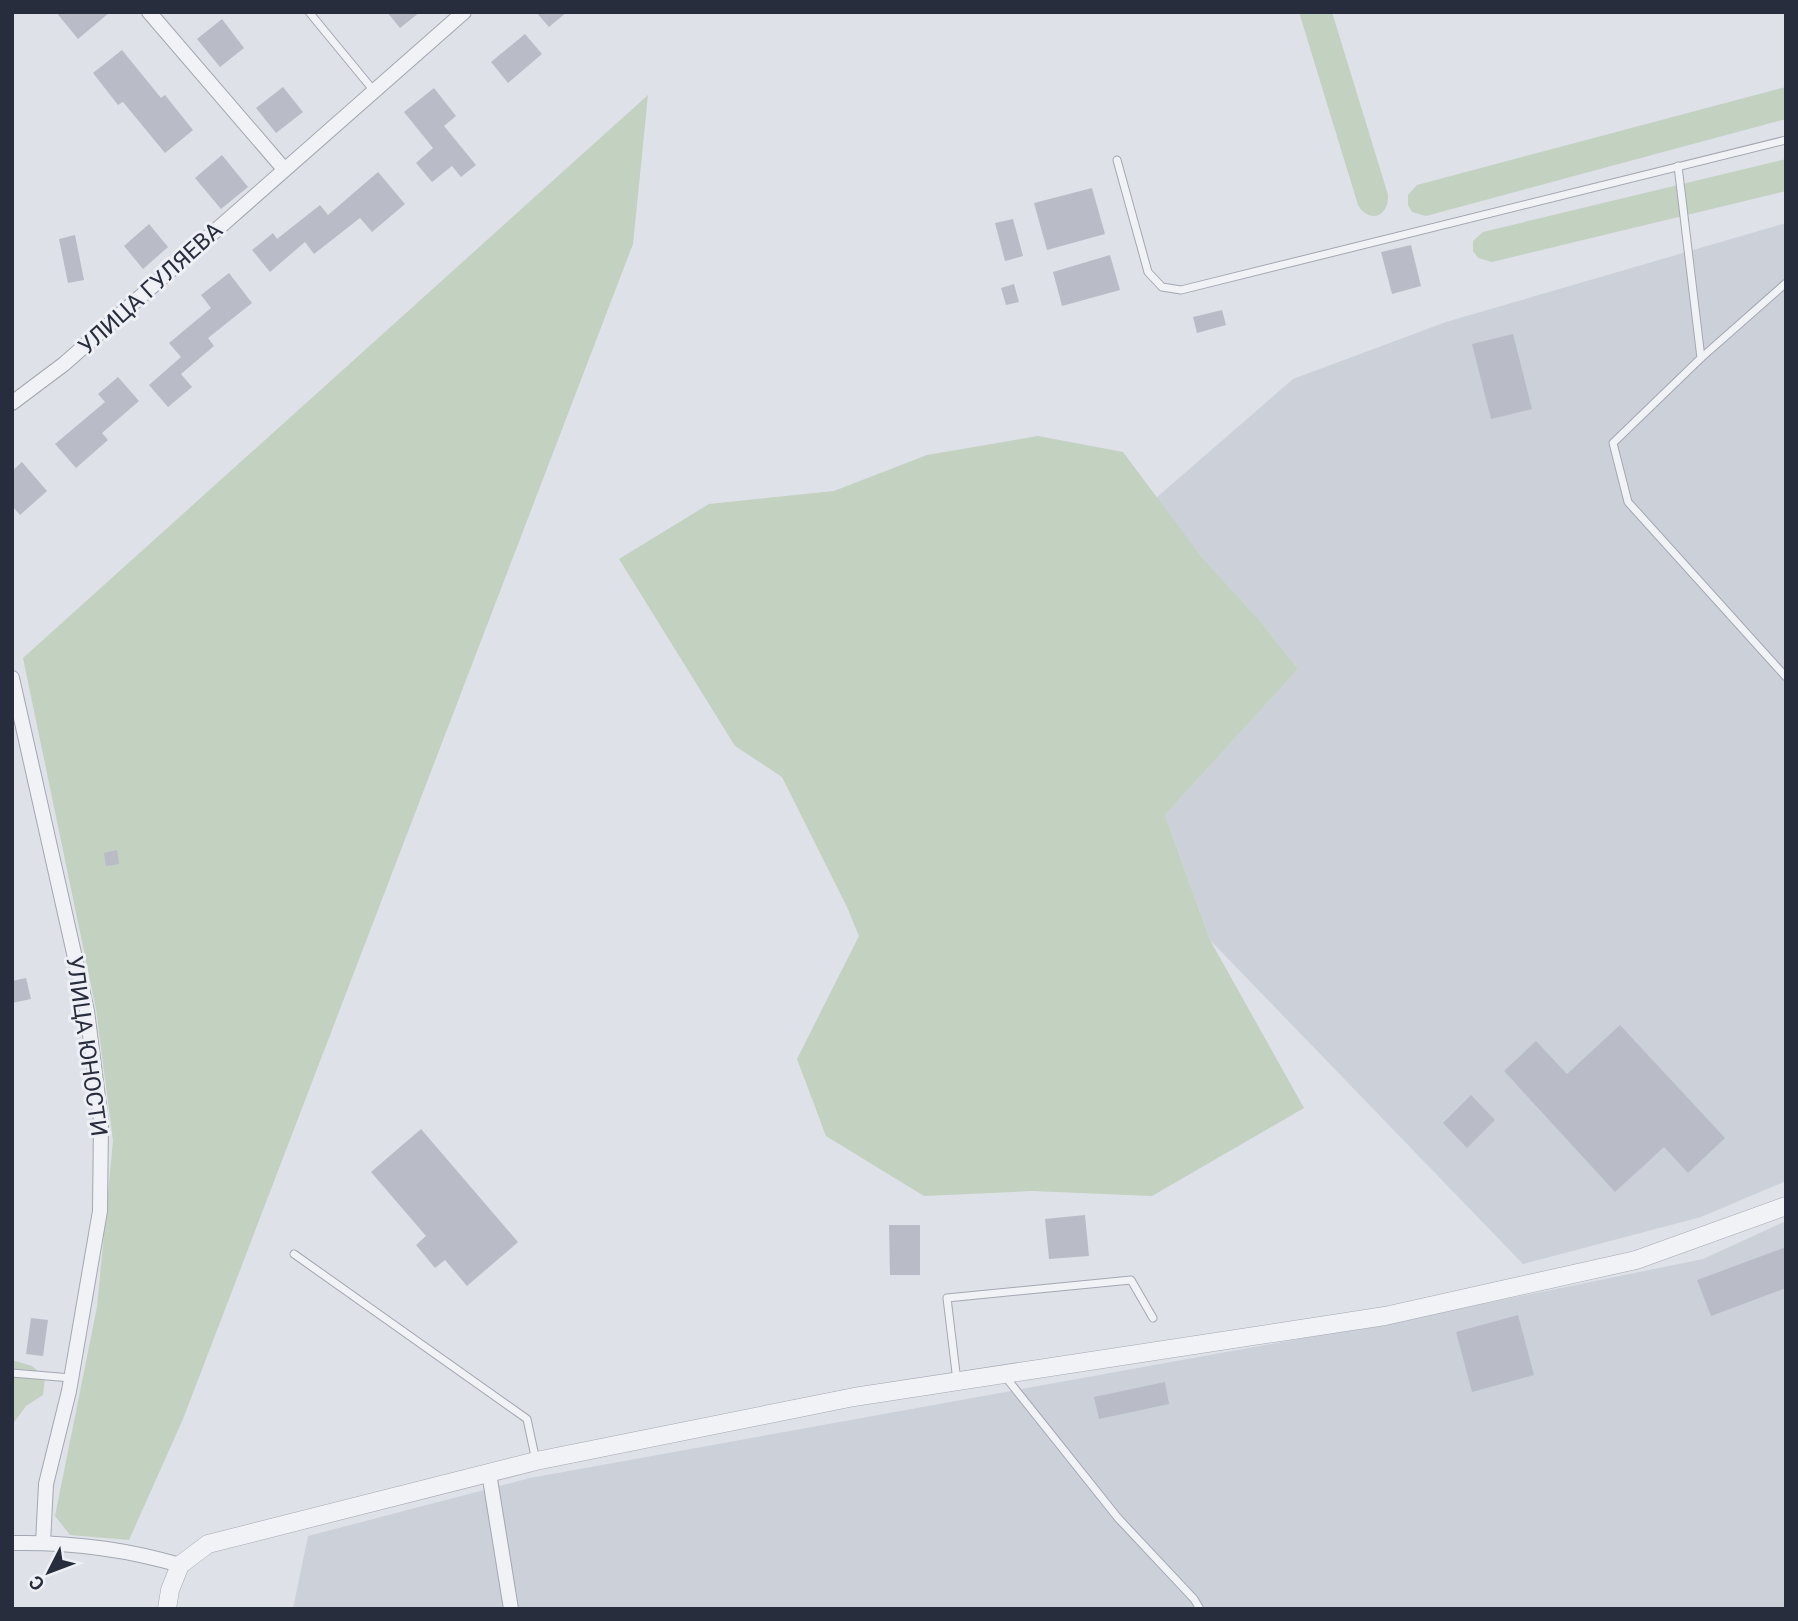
<svg xmlns="http://www.w3.org/2000/svg" width="1798" height="1621" font-family="Roboto,sans-serif">
  <style>
    .built { fill: #ccd0d9 }
    .green { fill: #c2d1c0 }
    .building { fill: #b9bcc7 }
    .lines { fill: none; stroke-linecap: round; stroke-linejoin: round }
    .service-casing { stroke: #a4a7b1; stroke-width: 9 }
    .minor-casing { stroke: #a4a7b1; stroke-width: 16 }
    .tertiary-casing { stroke: #a4a7b1; stroke-width: 19 }
    .service { stroke: #f1f2f6; stroke-width: 7 }
    .minor { stroke: #f1f2f6; stroke-width: 14 }
    .tertiary { stroke: #f1f2f6; stroke-width: 18 }
    .labels { text-anchor: middle; stroke-width: 6; stroke-linejoin: round; paint-order: stroke }
    .street-label { font-size: 23px; fill: #282d3e; stroke: #eef0f5 }
  </style>
  <rect width="100%" height="100%" fill="#dee1e7"/>
  <!-- built -->
  <g class="built">
    <polygon points="1786,223 1786,1181 1701,1217 1523,1264 1210,940 1165,815 1298,669 1260,621 1200,555 1156,498 1293,379 1446,322"/>
    <polygon points="1786,1221 1786,1609 293,1609 308,1536 530,1478 1409,1319 1703,1259"/>
  </g>
  <!-- green -->
  <g class="green">
    <path d="M1299 12H1332L1388 195C1389 217 1369 224 1358 205Z"/>
    <polygon points="1786,87 1786,119 1426,216 1412,212 1408,205 1408,195 1417,185"/>
    <polygon points="648,95 633,244 183,1419 129,1540 70,1535 55,1516 97,1307 113,1141 96,1009 23,658"/>
    <polygon points="1786,159 1786,191 1492,262 1478,258 1473,251 1473,241 1483,232"/>
    <polygon points="1038,436 1123,452 1200,555 1260,621 1298,669 1165,815 1210,940 1304,1108 1152,1196 1032,1191 924,1196 826,1136 797,1059 859,936 847,907 782,777 735,746 619,559 709,504 834,491 927,455"/>
    <polygon points="12,1360 32,1366 45,1377 43,1395 26,1406 12,1425"/>
  </g>
  <!-- building -->
  <g class="building">
    <polygon points="56,12 110,12 78,39"/>
    <polygon points="387,12 420,12 400,28"/>
    <polygon points="536,12 567,12 549,27"/>
    <polygon points="222,19 244,48 220,67 197,39"/>
    <polygon points="525,34 542,54 508,83 491,62"/>
    <polygon points="122,50 161,98 165,95 193,130 165,153 123,102 118,105 93,73"/>
    <polygon points="283,87 303,112 276,133 256,108"/>
    <polygon points="434,88 456,116 444,126 476,165 461,177 452,166 432,182 416,163 433,148 404,112"/>
    <polygon points="222,155 248,187 221,209 195,178"/>
    <polygon points="378,172 405,204 372,232 360,218 314,254 305,242 270,272 252,250 273,233 277,239 320,205 328,215"/>
    <polygon points="1092,188 1105,234 1047,250 1034,203"/>
    <polygon points="1013,219 1023,256 1005,261 995,223"/>
    <polygon points="149,224 168,247 143,269 124,246"/>
    <polygon points="75,235 84,280 68,283 59,239"/>
    <polygon points="1411,245 1421,286 1392,294 1381,252"/>
    <polygon points="1110,255 1120,290 1062,306 1053,272"/>
    <polygon points="229,273 252,303 208,338 214,346 181,374 192,387 168,407 149,385 181,357 169,343 211,308 201,295"/>
    <polygon points="1014,284 1019,302 1006,305 1001,288"/>
    <polygon points="1222,310 1226,325 1197,333 1193,317"/>
    <polygon points="1513,334 1532,409 1491,419 1472,344"/>
    <polygon points="118,377 139,401 102,433 108,440 76,468 55,444 105,402 98,394"/>
    <polygon points="22,462 47,491 20,515 12,506 12,471"/>
    <polygon points="117,850 119,864 106,866 104,853"/>
    <polygon points="26,978 31,999 12,1003 12,981"/>
    <polygon points="1620,1025 1725,1138 1688,1173 1664,1147 1615,1192 1504,1071 1536,1041 1567,1074"/>
    <polygon points="1471,1095 1495,1120 1467,1148 1443,1123"/>
    <polygon points="421,1129 518,1242 467,1286 445,1260 435,1268 416,1245 426,1236 371,1172"/>
    <polygon points="1085,1215 1089,1256 1049,1259 1045,1219"/>
    <polygon points="889,1225 920,1225 920,1275 890,1275"/>
    <polygon points="1786,1247 1786,1288 1711,1316 1697,1280"/>
    <polygon points="1518,1315 1534,1375 1472,1392 1456,1332"/>
    <polygon points="31,1318 48,1320 43,1356 26,1354"/>
    <polygon points="1165,1382 1169,1404 1099,1419 1094,1397"/>
  </g>
  <g class="lines">
    <defs>
      <g id="service">
        <polyline points="309,12 374,91"/>
        <polyline points="1117,160 1148,272 1162,287 1181,290 1786,140"/>
        <polyline points="1678,166 1701,358 1613,443 1628,502 1786,677"/>
        <polyline points="1701,358 1786,283"/>
        <polyline points="294,1254 527,1419 536,1461"/>
        <polyline points="12,1373 71,1378"/>
        <polyline points="1004,1375 1118,1518 1194,1599 1200,1609"/>
        <polyline points="957,1381 947,1298 1131,1280 1153,1318"/>
      </g>
      <g id="minor">
        <polyline points="149,12 284,169"/>
        <polyline points="12,403 64,364 464,12"/>
        <polyline points="12,678 87,1011 101,1121 100,1211 69,1391 46,1484 43,1543"/>
        <polyline points="489,1473 511,1609"/>
        <path d="M12 1543C68 1542 126 1549 180 1565"/>
      </g>
      <polyline id="tertiary" points="167,1609 170,1590 180,1565 208,1544 536,1461 854,1397 1385,1316 1636,1260 1786,1206"/>
    </defs>
    <!-- service casing -->
    <use href="#service" class="service-casing"/>
    <!-- minor casing -->
    <use href="#minor" class="minor-casing"/>
    <!-- tertiary casing -->
    <use href="#tertiary" class="tertiary-casing"/>
    <!-- service -->
    <use href="#service" class="service"/>
    <!-- minor -->
    <use href="#minor" class="minor"/>
    <!-- tertiary -->
    <use href="#tertiary" class="tertiary"/>
  </g>
  <g class="labels">
    <!-- street labels -->
    <g class="street-label">
      <text transform="translate(150 288) rotate(-42)" y="8">УЛИЦА ГУЛЯЕВА</text>
      <text transform="translate(87 1046) rotate(82)" y="8">УЛИЦА ЮНОСТИ</text>
    </g>
  </g>
  <!-- border -->
  <rect width="1798" height="1621" fill="none" stroke="#282d3e" stroke-width="28"/>
  <!-- north arrow -->
  <g transform="translate(49 1572) rotate(228)" stroke="#eef0f5" stroke-width="5" paint-order="stroke">
  <path d="M0-5L12 26L0 18L-12 26Z" fill="#282d3e"/>
  <text y="-10" font-size="19" font-weight="bold" text-anchor="middle" fill="#282d3e">С</text>
  </g>
</svg>
